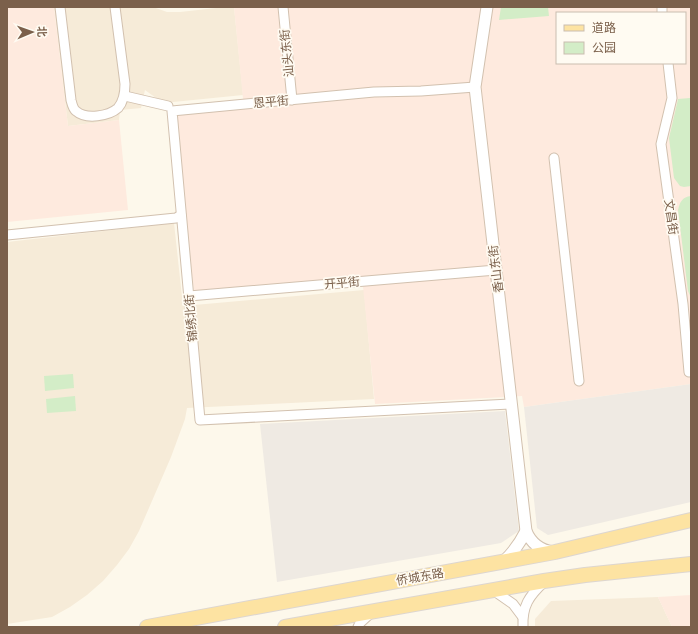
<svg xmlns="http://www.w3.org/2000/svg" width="698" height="634" font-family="'Archivo Narrow','Noto Sans SC',sans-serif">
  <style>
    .residential { fill: #f6ebd8 }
    .commercial { fill: #feeade; fill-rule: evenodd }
    .industrial { fill: #efeae3 }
    .green { fill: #d3edc7 }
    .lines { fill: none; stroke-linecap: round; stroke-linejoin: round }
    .minor-casing { stroke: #d2c1af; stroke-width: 11 }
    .tertiary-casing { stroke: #d2c1af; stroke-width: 13 }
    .primary-casing { stroke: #ddd6d0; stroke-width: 16 }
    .minor { stroke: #fff; stroke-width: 9 }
    .tertiary { stroke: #fff; stroke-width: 11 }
    .primary { stroke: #fde3a2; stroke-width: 14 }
    .labels { text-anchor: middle; stroke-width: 3.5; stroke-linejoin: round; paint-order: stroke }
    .street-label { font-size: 12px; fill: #7b604b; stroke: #fffbf2 }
  </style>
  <rect width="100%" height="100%" fill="#fdf8eb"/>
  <!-- residential -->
  <g class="residential">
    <polygon points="54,7 153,7 167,12 180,12 225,7 234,7 243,95 163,103 145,90 141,108 120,110 119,120 68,126"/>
    <polygon points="174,223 183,306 364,290 374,399 187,408 185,419 171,457 139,531 129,549 117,565 103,581 87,595 70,607 52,617 7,624 7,242"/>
    <polygon points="658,597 672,627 535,627 535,619 551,601"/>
  </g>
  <!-- commercial -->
  <g class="commercial">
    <polygon points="7,7 54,7 68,126 119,120 128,210 7,222"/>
    <path d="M234 7H691V384L524 407 522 396 375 404 362 277 194 292 174 115 244 109ZM557 13H685V63H557Z"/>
    <polygon points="691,595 691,627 672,627 658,597"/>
  </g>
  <!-- industrial -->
  <g class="industrial">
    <polygon points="691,384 691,502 548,535 537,528 524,407"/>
    <polygon points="505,411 519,531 501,543 277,582 260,424"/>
  </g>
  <!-- green -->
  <g class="green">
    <polygon points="501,7 548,7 549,16 499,20"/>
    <polygon points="690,98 691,186 684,187 680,186 674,178 669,138 678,99"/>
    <path d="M691 196V298L688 291 678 210C680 202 682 197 691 196Z"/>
    <polygon points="73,374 74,388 45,391 44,376"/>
    <polygon points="75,396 76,411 47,413 46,399"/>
  </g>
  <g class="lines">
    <defs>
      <g id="minor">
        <path d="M60 7 71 100C72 104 73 109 76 111 86 120 109 116 118 108 124 101 125 93 125 84L115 7"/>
        <polyline points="283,7 292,100"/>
        <polyline points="662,7 662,13"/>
        <polyline points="668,63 672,98 661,144 683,304 689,372"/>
        <polyline points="475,87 421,91 374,92 172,111 200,420 511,404"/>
        <polyline points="125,96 168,106"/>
        <polyline points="554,158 579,381"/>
        <polyline points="7,235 176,218 181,215"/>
        <polyline points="189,296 496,270"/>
        <polyline points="493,590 513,604 522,616"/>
        <polyline points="358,627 360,623 372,612"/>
        <path d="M523 627C522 606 529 596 544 582"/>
      </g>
      <g id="tertiary">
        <path d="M487 7 475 87 526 531C531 543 540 550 553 552"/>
        <path d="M503 562C513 553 520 543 526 531"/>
      </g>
      <g id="primary">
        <polyline points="147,627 555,552 691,520"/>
        <polyline points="285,627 544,581 585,575 691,564"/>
      </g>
    </defs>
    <!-- minor casing -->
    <use href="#minor" class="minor-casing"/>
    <!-- tertiary casing -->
    <use href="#tertiary" class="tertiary-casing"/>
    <!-- primary casing -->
    <use href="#primary" class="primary-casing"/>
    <!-- minor -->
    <use href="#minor" class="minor"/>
    <!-- tertiary -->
    <use href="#tertiary" class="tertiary"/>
    <!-- primary -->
    <use href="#primary" class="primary"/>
  </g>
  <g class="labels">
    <!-- street labels -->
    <g class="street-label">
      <text transform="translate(287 53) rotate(-96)" y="4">汕头东街</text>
      <text transform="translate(271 102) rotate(-5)" y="4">恩平街</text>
      <text transform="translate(671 217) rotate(82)" y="4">文昌街</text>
      <text transform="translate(496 269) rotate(-97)" y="4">香山东街</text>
      <text transform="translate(342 283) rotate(-5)" y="4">开平街</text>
      <text transform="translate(191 318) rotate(-95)" y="4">锦绣北街</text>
      <text transform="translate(420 577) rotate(-10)" y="4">侨城东路</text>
    </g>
  </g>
  <!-- border -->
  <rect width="698" height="634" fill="none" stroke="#7b604b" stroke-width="16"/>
  <!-- legend -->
  <rect x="556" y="12" width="130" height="52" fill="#fffbf2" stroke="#cabdaf"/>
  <rect x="564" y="25" width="20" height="6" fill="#fde3a2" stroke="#cabdaf"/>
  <text x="592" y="32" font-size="12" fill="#7b604b">道路</text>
  <rect x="564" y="42" width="20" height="12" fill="#d3edc7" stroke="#cabdaf"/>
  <text x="592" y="52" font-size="12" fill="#7b604b">公园</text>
  <!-- north arrow -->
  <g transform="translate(32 32) rotate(88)" stroke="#fffbf2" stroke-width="3" paint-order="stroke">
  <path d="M0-3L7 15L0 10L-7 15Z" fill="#7b604b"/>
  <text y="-6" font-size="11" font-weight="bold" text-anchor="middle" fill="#7b604b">北</text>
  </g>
</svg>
